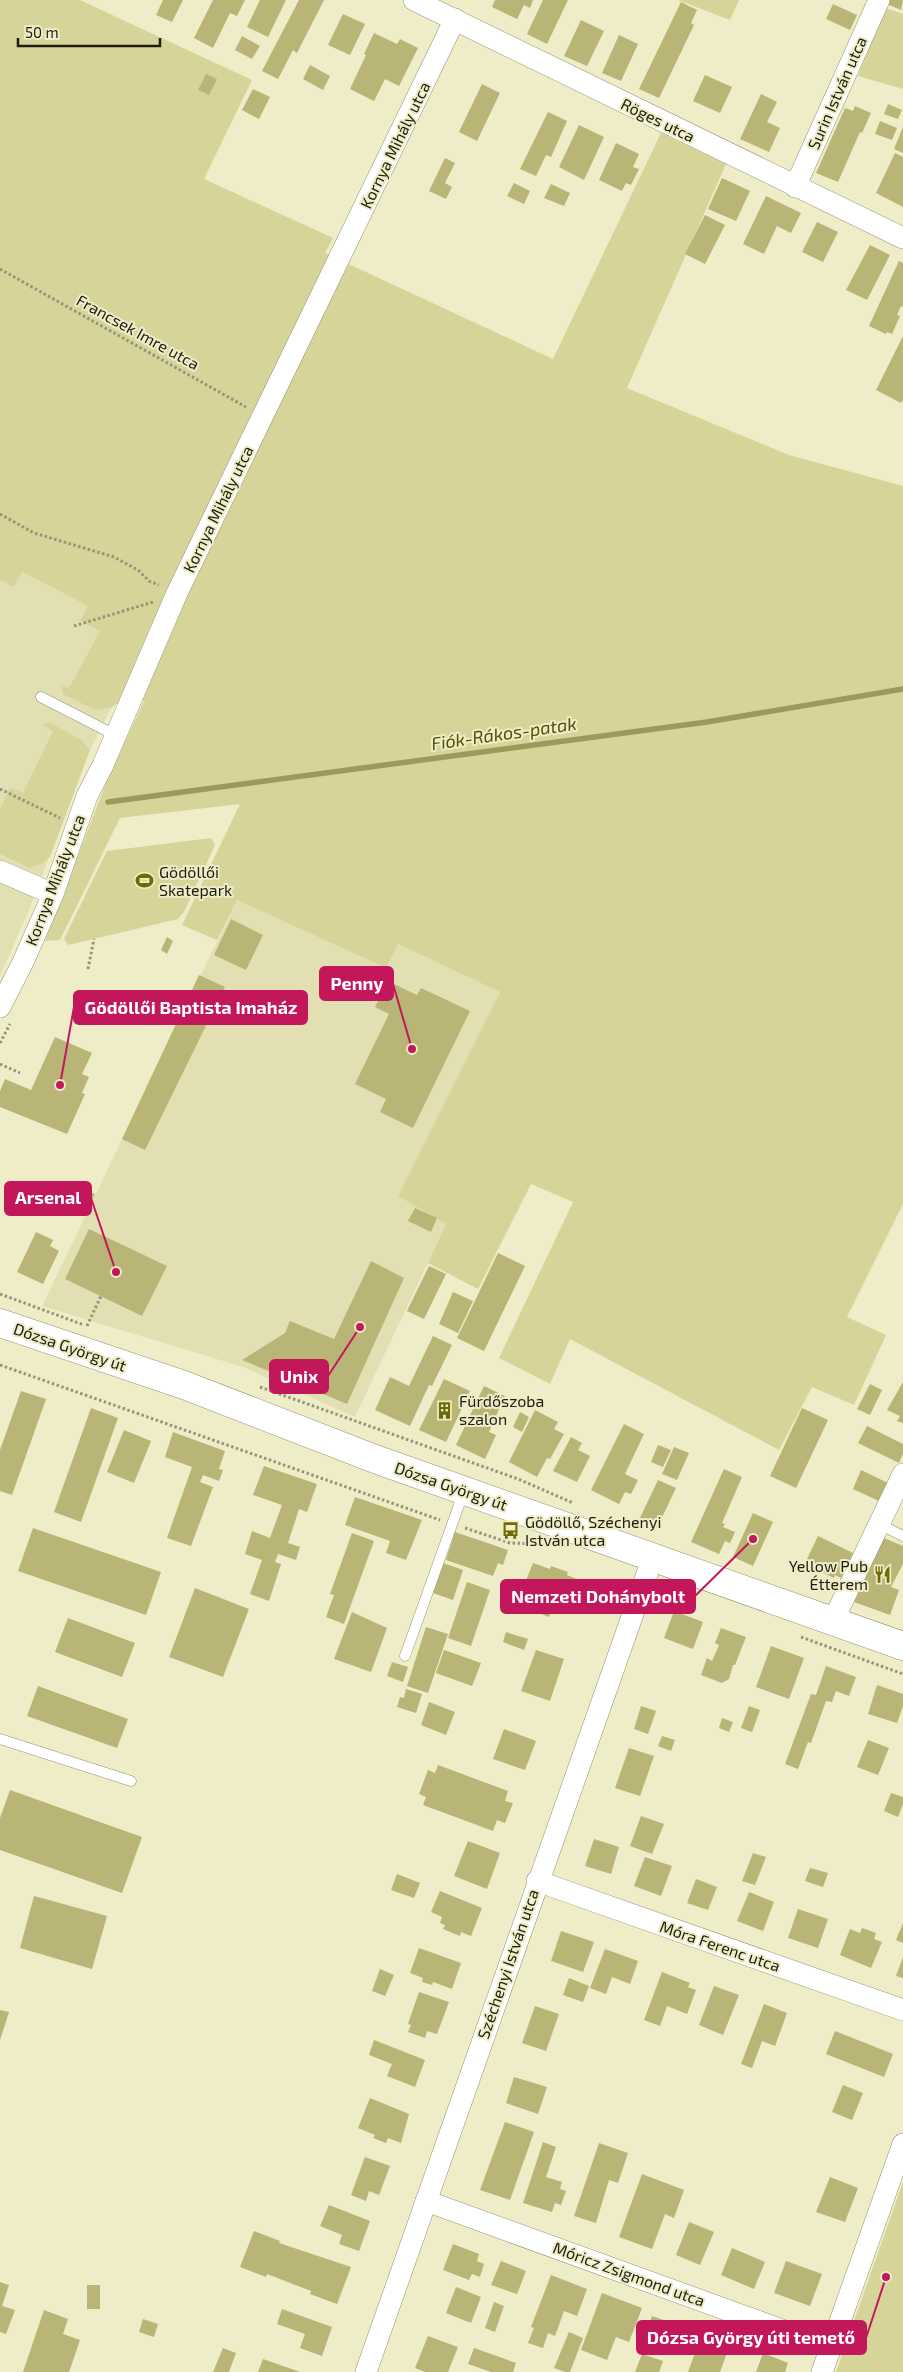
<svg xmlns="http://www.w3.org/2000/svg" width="903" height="2372" font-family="'Exo 2',sans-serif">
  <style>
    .built { fill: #e2e0b3 }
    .green { fill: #d7d49a }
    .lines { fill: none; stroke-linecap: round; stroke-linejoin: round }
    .stream { stroke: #9c995b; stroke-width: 5.5 }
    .building { fill: #b8b576 }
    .lane-casing { stroke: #949370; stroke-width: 11 }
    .street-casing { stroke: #949370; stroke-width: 22 }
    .secondary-casing { stroke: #949370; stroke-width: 29 }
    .path { stroke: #959479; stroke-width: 3; stroke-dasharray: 2.5 2.5; stroke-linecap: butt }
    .lane { stroke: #fff; stroke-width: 10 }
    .street { stroke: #fff; stroke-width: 21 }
    .secondary { stroke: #fff; stroke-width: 28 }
    .labels { text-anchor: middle; stroke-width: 4; stroke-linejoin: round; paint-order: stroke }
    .street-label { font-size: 16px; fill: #1e1d0f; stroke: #eeedc7 }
    .poi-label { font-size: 16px; fill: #1e1d0f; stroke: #eeedc7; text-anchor: start }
    .water-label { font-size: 18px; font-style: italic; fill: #545000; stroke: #eeedc7 }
    .leader { fill: none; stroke: #c2185b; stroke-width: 2 }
    .callout-dot { fill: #c2185b; stroke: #eeedc7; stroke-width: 2 }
    .callout { fill: #c2185b; stroke: #c2185b; stroke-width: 2 }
    .callout-label { font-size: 18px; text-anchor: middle; font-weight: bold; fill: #fff }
  </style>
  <rect width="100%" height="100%" fill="#eeedc7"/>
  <!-- built -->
  <g class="built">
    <polygon points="22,572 88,606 100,631 69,689 103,709 111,708 90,750 29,910 0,976 0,580"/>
    <polygon points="237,900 386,968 398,944 500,992 399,1196 446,1224 355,1417 243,1367 42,1306"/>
  </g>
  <!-- green -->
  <g class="green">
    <polygon points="0,0 80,0 252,80 204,179 333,238 325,253 553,359 661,133 726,164 627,388 789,455 903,486 903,1204 847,1317 886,1335 854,1405 812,1387 779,1450 570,1339 550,1384 499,1358 573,1202 531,1184 478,1289 428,1263 446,1224 398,1196 500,992 398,944 386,968 237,900 217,940 182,925 240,804 120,818 60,940 45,941 106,783 144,701 121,701 111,708 95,710 63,694 62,686 69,688 100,631 80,621 88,606 22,572 14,587 0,580"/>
    <polygon points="678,0 739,0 730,20"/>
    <polygon points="885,8 903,14 903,89 858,76"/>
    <polygon points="49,722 81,740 90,750 50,857 42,864 29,868 0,854 0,809 10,788 23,793 53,731 42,725"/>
    <polygon points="211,838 215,845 184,912 178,919 68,945 64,939 107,851"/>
    <polygon points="903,2182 903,2372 836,2372"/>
  </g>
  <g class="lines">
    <!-- stream -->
    <polyline class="stream" points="108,802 707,722 903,689"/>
  </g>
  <!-- building -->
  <g class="building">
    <polygon points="163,0 183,0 172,22 156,15"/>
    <polygon points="213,0 245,0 237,16 230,13 213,48 194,38"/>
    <polygon points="260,0 286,0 268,37 247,27"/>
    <polygon points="299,0 324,0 297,53 293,50 278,79 262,71"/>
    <polygon points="495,0 533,0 530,8 524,5 517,19 492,7"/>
    <polygon points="543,0 568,0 547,44 527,34"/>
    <polygon points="889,0 903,0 901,10 887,4"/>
    <polygon points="681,2 697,10 691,23 694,25 659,98 639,89"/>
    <polygon points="833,4 857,15 850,30 826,19"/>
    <polygon points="343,14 365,24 350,55 328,45"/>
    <polygon points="581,20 604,31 587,66 564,56"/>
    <polygon points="374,33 397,44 400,39 418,48 399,86 385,79 374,101 350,89 366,55 364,54"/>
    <polygon points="619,35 638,44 621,81 602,73"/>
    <polygon points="242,36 260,46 252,59 235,50"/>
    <polygon points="310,65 330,76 323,90 303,79"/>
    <polygon points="206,74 217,79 209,95 198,90"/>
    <polygon points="705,75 732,87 720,113 693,101"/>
    <polygon points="482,84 500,93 477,141 459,132"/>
    <polygon points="253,89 270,97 259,119 242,110"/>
    <polygon points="761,94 777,102 767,122 780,128 769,152 740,139"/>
    <polygon points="888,104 902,110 898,119 884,114"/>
    <polygon points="855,106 871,113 862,133 860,132 838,182 816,173 845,108 853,111"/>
    <polygon points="548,112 567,121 551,157 546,155 536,176 520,169"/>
    <polygon points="880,121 897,128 892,140 875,134"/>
    <polygon points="579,125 604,137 584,180 559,167"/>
    <polygon points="903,127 903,153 894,149"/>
    <polygon points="616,143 639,154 633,167 639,169 631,185 626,183 622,191 599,180"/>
    <polygon points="895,153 903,157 903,207 876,193"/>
    <polygon points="445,158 455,163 445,183 452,187 446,199 429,191"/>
    <polygon points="722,178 750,191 736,221 708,209"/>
    <polygon points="514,183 530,191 524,204 507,196"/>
    <polygon points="551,184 570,193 564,206 544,198"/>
    <polygon points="766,196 801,213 791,233 777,226 764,254 743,244"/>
    <polygon points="705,215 725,225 705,264 685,254"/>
    <polygon points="817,222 838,232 823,262 802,252"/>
    <polygon points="870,245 890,255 867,300 846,290"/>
    <polygon points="899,261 903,263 903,307 901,306 897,315 900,316 892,334 887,332 886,334 869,326"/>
    <polygon points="903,336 903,400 901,403 876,390"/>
    <polygon points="231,919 263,935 246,970 214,955"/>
    <polygon points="167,937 173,941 167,954 161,950"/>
    <polygon points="199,975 225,987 145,1150 122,1139"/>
    <polygon points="388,981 417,995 421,988 470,1011 413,1128 380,1112 386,1099 355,1084 389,1014 375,1007"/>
    <polygon points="55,1037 92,1053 82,1074 89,1077 82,1093 85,1094 67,1134 0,1107 0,1091 5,1079 31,1090"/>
    <polygon points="86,1190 95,1194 85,1215 76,1211"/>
    <polygon points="415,1208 437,1218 431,1232 408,1221"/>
    <polygon points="89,1229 167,1266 142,1316 65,1279"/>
    <polygon points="36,1232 53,1240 50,1246 59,1251 43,1284 17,1272"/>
    <polygon points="498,1253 525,1266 484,1351 457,1338"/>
    <polygon points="371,1261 404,1278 347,1404 242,1360 285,1333 290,1321 334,1339"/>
    <polygon points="429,1266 446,1274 424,1319 407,1311"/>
    <polygon points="453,1292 473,1301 458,1333 439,1324"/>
    <polygon points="433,1336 452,1345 432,1386 429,1385 410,1426 375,1410 390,1377 409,1386"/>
    <polygon points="444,1379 470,1391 446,1442 419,1430"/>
    <polygon points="903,1382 903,1423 897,1421 900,1416 887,1410"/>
    <polygon points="870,1384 882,1390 870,1415 857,1409"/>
    <polygon points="484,1386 505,1396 489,1432 496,1435 485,1459 456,1445"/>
    <polygon points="21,1391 46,1399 12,1495 0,1491 0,1450"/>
    <polygon points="91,1408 118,1418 81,1522 54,1512"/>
    <polygon points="802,1408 828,1420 796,1488 770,1476"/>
    <polygon points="535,1410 558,1422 554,1429 564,1434 550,1459 547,1458 537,1477 509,1462"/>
    <polygon points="520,1412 529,1417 522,1432 513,1427"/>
    <polygon points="624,1424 644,1434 625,1474 638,1480 631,1494 625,1492 619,1504 591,1490"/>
    <polygon points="867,1426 903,1444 903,1454 899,1463 858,1443"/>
    <polygon points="124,1430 151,1441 134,1483 107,1472"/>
    <polygon points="173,1432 225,1451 219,1469 223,1470 219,1481 203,1475 200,1482 213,1487 191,1546 167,1538 192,1467 165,1457"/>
    <polygon points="571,1437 582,1443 578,1450 590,1456 577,1482 553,1471"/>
    <polygon points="658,1445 671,1450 663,1467 651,1462"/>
    <polygon points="674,1447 689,1453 677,1480 662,1474"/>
    <polygon points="264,1466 317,1484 307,1512 299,1509 288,1543 300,1547 296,1560 278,1554 275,1562 281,1564 269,1601 250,1594 262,1560 245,1554 252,1531 270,1538 282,1505 253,1495"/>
    <polygon points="724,1469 742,1477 722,1523 725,1524 723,1527 735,1532 730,1543 725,1541 719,1554 691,1542"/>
    <polygon points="861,1470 890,1484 881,1502 853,1489"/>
    <polygon points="658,1480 676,1488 657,1528 639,1520"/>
    <polygon points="355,1497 422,1520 406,1560 386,1553 390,1541 345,1525"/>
    <polygon points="753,1513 773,1522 753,1566 733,1557"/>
    <polygon points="33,1528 161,1572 146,1615 18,1571"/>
    <polygon points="455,1532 508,1550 503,1565 498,1563 493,1576 446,1560"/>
    <polygon points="352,1533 374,1541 344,1624 326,1617 334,1595 330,1594"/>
    <polygon points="818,1536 853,1553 841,1578 835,1575 834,1578 807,1565 809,1562 806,1561"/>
    <polygon points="884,1538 903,1546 903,1564 891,1587 899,1590 890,1615 854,1602"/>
    <polygon points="443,1563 463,1570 453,1600 433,1593"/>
    <polygon points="533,1563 550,1569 551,1566 568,1572 567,1575 584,1582 575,1608 555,1601 549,1617 529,1609 537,1588 525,1583"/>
    <polygon points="467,1582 490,1590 471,1646 448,1638"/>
    <polygon points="195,1588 249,1609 223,1677 169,1657"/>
    <polygon points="674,1611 703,1622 693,1649 664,1638"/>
    <polygon points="352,1612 387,1628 371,1672 334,1659"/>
    <polygon points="68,1618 135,1643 122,1677 55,1652"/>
    <polygon points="426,1627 448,1634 428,1693 407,1686"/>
    <polygon points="721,1628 746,1637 735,1665 733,1665 729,1679 722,1683 701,1675 707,1658 712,1661 719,1645 715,1643"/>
    <polygon points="506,1632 528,1639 524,1650 503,1642"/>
    <polygon points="771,1646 804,1658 789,1699 756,1687"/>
    <polygon points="444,1650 481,1663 472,1686 436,1673"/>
    <polygon points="536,1650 564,1659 550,1701 521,1691"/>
    <polygon points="392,1662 408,1667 403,1682 387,1676"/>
    <polygon points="826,1666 856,1677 849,1696 836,1691 832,1702 826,1701 811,1743 808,1742 798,1769 785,1764 811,1694 816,1695"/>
    <polygon points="877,1685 903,1694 903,1706 897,1723 868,1714"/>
    <polygon points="38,1686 128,1719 117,1748 27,1716"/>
    <polygon points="406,1689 422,1694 416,1713 397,1707 400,1697 404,1698"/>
    <polygon points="429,1702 455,1712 446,1735 421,1725"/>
    <polygon points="641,1706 656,1711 648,1734 634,1729"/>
    <polygon points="749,1706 760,1710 752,1732 741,1728"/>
    <polygon points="722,1718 733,1722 729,1732 719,1728"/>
    <polygon points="504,1729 536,1741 525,1770 493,1759"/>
    <polygon points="662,1736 675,1740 671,1751 658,1746"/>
    <polygon points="868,1740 889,1748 878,1775 857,1767"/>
    <polygon points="629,1748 654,1756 640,1796 615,1788"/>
    <polygon points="438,1765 508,1791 505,1801 513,1803 505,1823 497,1820 493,1831 423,1805 426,1797 419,1794 428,1770 435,1773"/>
    <polygon points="10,1790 142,1837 122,1893 0,1850 0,1818"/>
    <polygon points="891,1793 903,1797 903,1804 898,1817 884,1811"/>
    <polygon points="641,1816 664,1824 652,1854 630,1846"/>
    <polygon points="594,1839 619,1847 611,1874 585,1866"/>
    <polygon points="468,1841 500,1853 487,1889 454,1876"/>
    <polygon points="753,1853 766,1857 755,1885 742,1881"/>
    <polygon points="645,1857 672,1866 661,1896 634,1886"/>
    <polygon points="810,1868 828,1873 823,1887 805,1881"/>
    <polygon points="397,1874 420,1883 414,1898 391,1890"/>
    <polygon points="696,1879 717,1887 708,1910 687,1903"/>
    <polygon points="440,1891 482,1908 471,1936 461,1932 460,1936 443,1929 445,1925 440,1923 442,1917 431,1912"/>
    <polygon points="749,1892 774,1902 763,1931 737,1921"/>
    <polygon points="34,1896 107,1916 92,1969 20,1948"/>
    <polygon points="798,1909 828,1919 818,1948 788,1938"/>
    <polygon points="903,1923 903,1943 896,1940"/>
    <polygon points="862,1928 876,1933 874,1939 882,1942 871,1968 840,1955 850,1929 860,1933"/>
    <polygon points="561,1931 594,1942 583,1972 551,1961"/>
    <polygon points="419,1948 461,1963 452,1989 433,1982 432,1985 422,1982 423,1978 410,1973"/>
    <polygon points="605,1949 638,1961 630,1984 612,1977 606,1994 590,1988"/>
    <polygon points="903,1957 903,1978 896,1976"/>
    <polygon points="380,1969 394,1975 385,1996 372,1991"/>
    <polygon points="662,1972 690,1983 688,1987 696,1990 687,2014 667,2006 660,2026 644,2020"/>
    <polygon points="569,1978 589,1986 583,2002 563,1995"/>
    <polygon points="714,1986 739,1995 723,2035 699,2025"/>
    <polygon points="419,1992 449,2002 437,2034 427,2031 425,2038 408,2032 411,2025 408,2024"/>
    <polygon points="764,2004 787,2013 775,2046 762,2041 752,2068 741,2064"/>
    <polygon points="535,2006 559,2014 546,2051 522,2043"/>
    <polygon points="0,2010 9,2012 0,2040"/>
    <polygon points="835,2031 893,2054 884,2077 826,2054"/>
    <polygon points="374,2040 425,2060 415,2087 387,2076 392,2064 369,2055"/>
    <polygon points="514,2077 547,2087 538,2114 506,2103"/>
    <polygon points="843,2085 863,2093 852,2120 832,2112"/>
    <polygon points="370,2098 409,2114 401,2143 388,2138 386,2143 373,2138 375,2135 358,2128"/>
    <polygon points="505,2122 534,2132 510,2200 480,2190"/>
    <polygon points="543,2142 556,2147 546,2177 562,2182 560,2189 566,2191 561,2205 555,2203 552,2212 523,2203"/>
    <polygon points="599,2143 628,2153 618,2183 609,2180 596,2223 574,2216"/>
    <polygon points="365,2157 390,2166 379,2195 369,2191 366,2201 351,2195"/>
    <polygon points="642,2174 684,2190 674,2218 665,2214 652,2249 619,2237"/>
    <polygon points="830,2177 858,2188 845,2222 816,2212"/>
    <polygon points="329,2205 370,2221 359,2251 339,2244 342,2235 320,2226"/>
    <polygon points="689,2222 714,2232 700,2265 676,2255"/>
    <polygon points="254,2231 280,2241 279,2243 351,2267 337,2304 310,2294 311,2291 267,2274 266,2277 240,2267"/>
    <polygon points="453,2244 479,2254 477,2261 484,2264 480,2277 472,2274 469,2280 443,2270"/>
    <polygon points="732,2248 765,2262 754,2289 721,2275"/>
    <polygon points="501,2261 526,2271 517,2294 491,2285"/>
    <polygon points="786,2261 822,2274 810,2306 774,2293"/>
    <polygon points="551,2275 587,2289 577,2316 564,2311 555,2336 548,2333 543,2348 528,2343 534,2328 531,2327"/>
    <polygon points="0,2282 9,2285 2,2306 15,2310 6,2334 0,2332"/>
    <rect x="87" y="2285" width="13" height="24"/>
    <polygon points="456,2287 481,2297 471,2323 446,2313"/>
    <polygon points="602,2293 642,2308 629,2342 616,2337 607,2360 581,2350"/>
    <polygon points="494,2302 504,2306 495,2332 485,2328"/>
    <polygon points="282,2309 332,2327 322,2356 300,2348 305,2334 277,2324"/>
    <polygon points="44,2310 68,2319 63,2334 80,2340 69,2372 23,2372"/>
    <polygon points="652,2316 675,2324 667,2348 644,2340"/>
    <polygon points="143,2319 158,2324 154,2337 139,2332"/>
    <polygon points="569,2332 583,2338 570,2372 565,2372 554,2368"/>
    <polygon points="428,2336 458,2347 448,2372 425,2372 415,2368"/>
    <polygon points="701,2337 729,2348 720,2372 688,2372"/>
    <polygon points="223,2348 236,2353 229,2372 213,2372"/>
    <polygon points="474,2348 516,2363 513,2372 491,2372 468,2364"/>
    <polygon points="763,2353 788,2363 785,2372 756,2372"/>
    <polygon points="642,2354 663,2361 659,2372 635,2372"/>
    <polygon points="263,2359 300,2372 258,2372"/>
  </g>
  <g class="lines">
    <defs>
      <g id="lane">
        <polyline points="41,697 115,735"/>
        <polyline points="879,1524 903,1536"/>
        <polyline points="405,1656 464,1491"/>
        <polyline points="0,1739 131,1781"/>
      </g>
      <g id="street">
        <polyline points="414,0 903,238"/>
        <polyline points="795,187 879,0"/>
        <polyline points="0,871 53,894"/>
        <polyline points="0,1007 23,962 53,894 87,796 103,765 177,593 455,19"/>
        <polyline points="833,1621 903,1474"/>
        <polyline points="537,1881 903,2010"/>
        <polyline points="426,2201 832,2348"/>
        <polyline points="366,2372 653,1557"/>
        <polyline points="822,2372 903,2144"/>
      </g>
      <polyline id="secondary" points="0,1323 184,1385 375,1459 903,1646"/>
    </defs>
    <!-- lane casing -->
    <use href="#lane" class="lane-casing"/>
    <!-- street casing -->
    <use href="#street" class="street-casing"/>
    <!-- secondary casing -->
    <use href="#secondary" class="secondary-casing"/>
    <!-- path -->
    <g class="path">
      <polyline points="0,269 246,407"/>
      <polyline points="0,514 34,533 114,557 138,570 149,581 159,585"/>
      <polyline points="74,626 153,602"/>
      <polyline points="0,789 60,818"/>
      <polyline points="88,969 94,939"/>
      <polyline points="0,1043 10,1024"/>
      <polyline points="0,1064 20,1073"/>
      <polyline points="0,1294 84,1325"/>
      <polyline points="87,1326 101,1296"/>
      <polyline points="0,1365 440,1520"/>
      <polyline points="260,1387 518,1479 573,1503"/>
      <polyline points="465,1528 510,1543 539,1544"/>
      <polyline points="801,1637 903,1674"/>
    </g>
    <!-- lane -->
    <use href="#lane" class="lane"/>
    <!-- street -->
    <use href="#street" class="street"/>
    <!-- secondary -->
    <use href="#secondary" class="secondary"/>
  </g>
  <!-- icons -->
  <defs>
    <symbol id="stadium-bare" viewBox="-9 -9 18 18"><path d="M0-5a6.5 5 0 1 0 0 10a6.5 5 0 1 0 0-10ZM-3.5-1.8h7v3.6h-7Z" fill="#706a04" stroke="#eeedc7" stroke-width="2.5" paint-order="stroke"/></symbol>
    <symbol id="building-bare" viewBox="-9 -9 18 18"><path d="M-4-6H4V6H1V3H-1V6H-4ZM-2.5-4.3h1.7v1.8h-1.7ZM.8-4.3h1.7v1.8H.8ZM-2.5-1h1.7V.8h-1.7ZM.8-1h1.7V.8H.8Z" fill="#706a04" stroke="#eeedc7" stroke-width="2.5" paint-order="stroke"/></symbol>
    <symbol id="bus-bare" viewBox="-9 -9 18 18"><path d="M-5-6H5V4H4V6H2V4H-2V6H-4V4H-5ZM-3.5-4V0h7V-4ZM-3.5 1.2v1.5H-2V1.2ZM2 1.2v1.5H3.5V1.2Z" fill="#706a04" stroke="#eeedc7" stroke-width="2.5" paint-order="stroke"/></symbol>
    <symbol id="restaurant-bare" viewBox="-9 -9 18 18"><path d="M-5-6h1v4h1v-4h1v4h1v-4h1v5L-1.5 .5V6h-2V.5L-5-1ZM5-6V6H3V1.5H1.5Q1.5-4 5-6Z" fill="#706a04" stroke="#eeedc7" stroke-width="2.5" paint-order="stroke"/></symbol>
  </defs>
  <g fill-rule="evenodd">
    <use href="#stadium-bare" x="132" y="868" width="25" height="25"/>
    <use href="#building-bare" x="432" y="1398" width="25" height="25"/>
    <use href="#bus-bare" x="498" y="1518" width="25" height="25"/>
    <use href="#restaurant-bare" x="870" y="1562" width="25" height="25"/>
  </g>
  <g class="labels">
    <!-- street labels -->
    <g class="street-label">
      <text transform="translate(837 93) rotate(-66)" y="6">Surin István utca</text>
      <text transform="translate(658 120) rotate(26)" y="6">Röges utca</text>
      <text transform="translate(395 145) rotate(-64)" y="6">Kornya Mihály utca</text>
      <text transform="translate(138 332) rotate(29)" y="6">Francsek Imre utca</text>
      <text transform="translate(218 509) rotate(-64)" y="6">Kornya Mihály utca</text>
      <text transform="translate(55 880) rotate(-69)" y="6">Kornya Mihály utca</text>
      <text transform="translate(70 1347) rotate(19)" y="6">Dózsa György út</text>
      <text transform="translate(451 1486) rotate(19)" y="6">Dózsa György út</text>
      <text transform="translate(720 1946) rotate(19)" y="6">Móra Ferenc utca</text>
      <text transform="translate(508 1964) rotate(-71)" y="6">Széchenyi István utca</text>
      <text transform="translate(629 2274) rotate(20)" y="6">Móricz Zsigmond utca</text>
    </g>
    <!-- poi labels -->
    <g class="poi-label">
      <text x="159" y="878">Gödöllői<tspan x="159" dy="18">Skatepark</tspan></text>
      <text x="459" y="1407">Fürdőszoba<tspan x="459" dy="18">szalon</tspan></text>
      <text x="525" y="1528">Gödöllő, Széchenyi<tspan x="525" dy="18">István utca</tspan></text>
      <text x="868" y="1572" text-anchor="end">Yellow Pub<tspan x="868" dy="18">Étterem</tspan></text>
    </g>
    <!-- water labels -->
    <g class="water-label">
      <text transform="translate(504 734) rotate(-8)" y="6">Fiók-Rákos-patak</text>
    </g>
  </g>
  <!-- callouts -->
  <path class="leader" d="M412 1049L393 984M60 1085L74 1007M116 1272L91 1198M360 1327L328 1376M753 1539L695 1596M886 2277L866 2338"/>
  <g class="callout-dot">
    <circle cx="412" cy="1049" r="5"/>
    <circle cx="60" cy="1085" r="5"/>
    <circle cx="116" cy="1272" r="5"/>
    <circle cx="360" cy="1327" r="5"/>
    <circle cx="753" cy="1539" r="5"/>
    <circle cx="886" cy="2277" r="5"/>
  </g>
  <g class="callout">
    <rect x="320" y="967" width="73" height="33" rx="5"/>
    <rect x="74" y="991" width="233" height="33" rx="5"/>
    <rect x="5" y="1182" width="86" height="33" rx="5"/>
    <rect x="270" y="1360" width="58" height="33" rx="5"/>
    <rect x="501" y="1580" width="194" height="33" rx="5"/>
    <rect x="637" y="2321" width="229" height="33" rx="5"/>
  </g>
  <g class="callout-label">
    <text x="357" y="990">Penny</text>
    <text x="191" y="1014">Gödöllői Baptista Imaház</text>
    <text x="48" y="1204">Arsenal</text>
    <text x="299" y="1383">Unix</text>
    <text x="598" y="1603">Nemzeti Dohánybolt</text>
    <text x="751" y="2344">Dózsa György úti temető</text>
  </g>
  <!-- scale -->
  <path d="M18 38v8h142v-8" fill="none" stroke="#1e1d0f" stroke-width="2.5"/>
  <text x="25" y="38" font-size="15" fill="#1e1d0f" stroke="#eeedc7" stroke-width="4" paint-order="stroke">50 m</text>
</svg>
